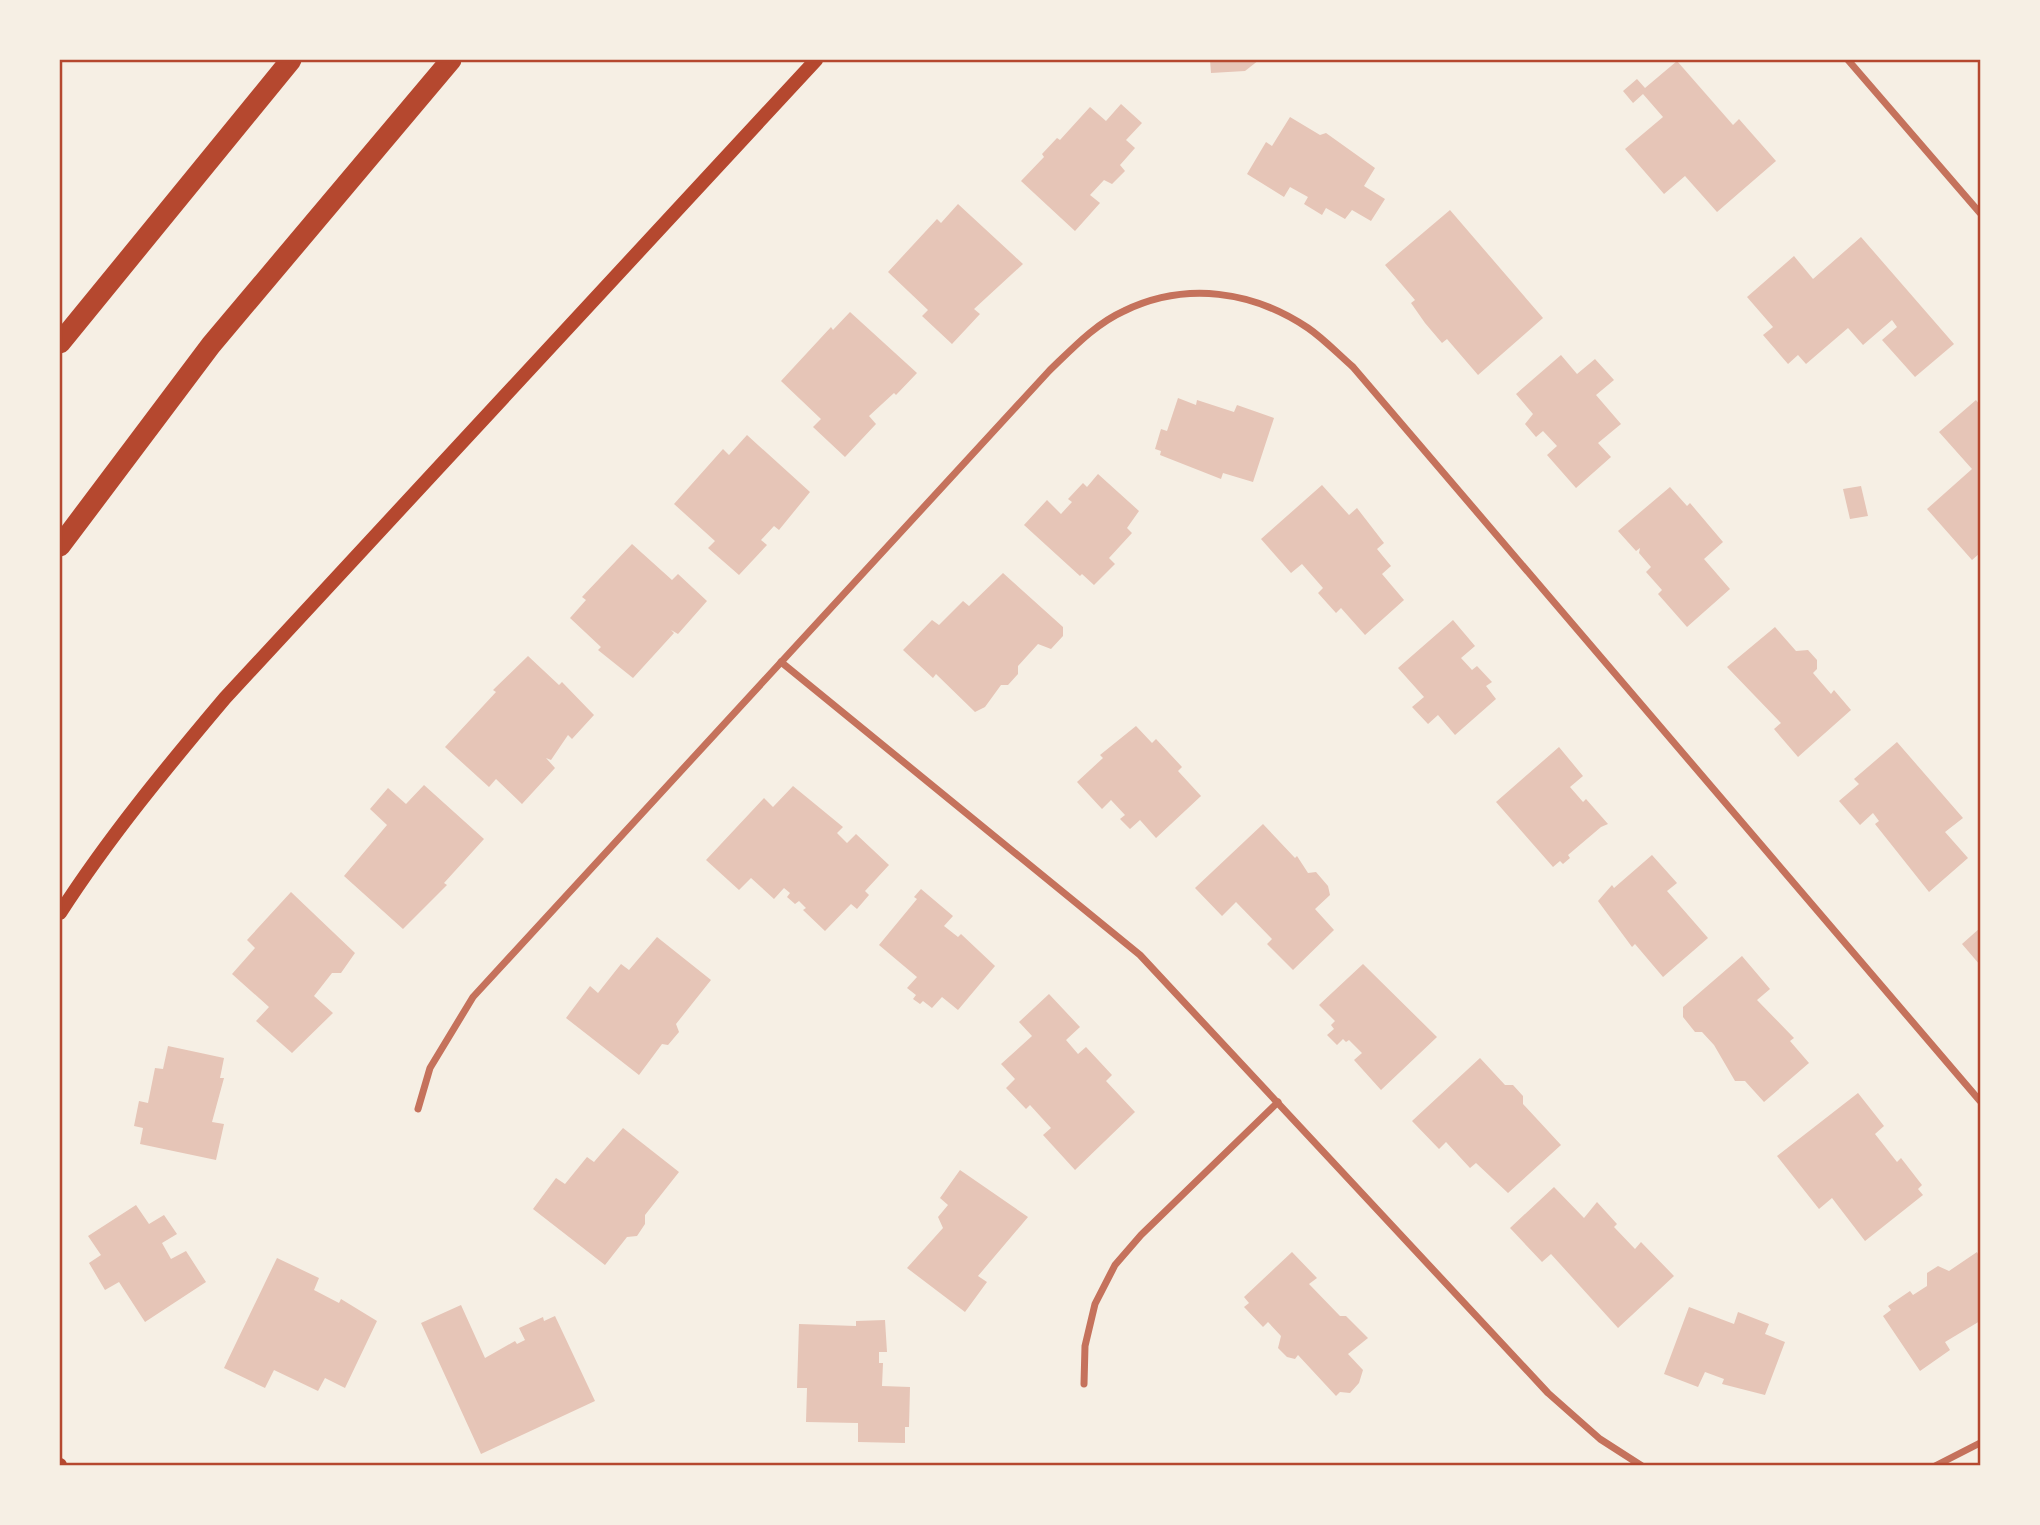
<svg xmlns="http://www.w3.org/2000/svg" width="2040" height="1525" font-family="Lato,sans-serif">
  <style>
    .building { fill: #e6c5b7 }
    .lines { fill: none; stroke-linecap: round; stroke-linejoin: round }
    .minor { stroke: #c5725c; stroke-width: 7 }
    .secondary { stroke: #b5482f; stroke-width: 14 }
    .motorway { stroke: #b5482f; stroke-width: 21 }
    .neatline { fill: none; stroke: #b5482f; stroke-width: 2.5 }
  </style>
  <rect width="100%" height="100%" fill="#f6efe4"/>
  <!-- building -->
  <g class="building">
    <polygon points="1210,60 1259,60 1245,71 1211,73"/>
    <polygon points="1677,61 1733,125 1739,119 1776,161 1717,212 1685,176 1664,194 1625,149 1663,117 1643,94 1633,103 1623,91 1637,79 1645,88"/>
    <polygon points="1121,104 1142,123 1126,140 1135,148 1120,165 1125,171 1112,184 1104,180 1090,195 1100,203 1075,231 1021,181 1044,157 1042,154 1057,138 1060,140 1090,107 1106,121"/>
    <polygon points="1290,117 1320,135 1326,133 1375,168 1364,186 1385,199 1371,221 1352,210 1345,219 1326,208 1322,215 1304,204 1308,197 1290,187 1284,197 1247,174 1266,142 1272,146"/>
    <polygon points="958,204 1023,264 974,309 980,314 952,344 922,316 928,310 888,272 937,219 941,223"/>
    <polygon points="1450,210 1543,318 1478,375 1447,339 1442,343 1425,323 1411,303 1415,300 1385,265"/>
    <polygon points="1861,237 1954,344 1915,377 1882,340 1897,327 1892,320 1863,345 1848,328 1806,364 1798,355 1788,364 1763,335 1773,327 1747,297 1794,256 1813,279"/>
    <polygon points="850,312 917,373 896,395 894,393 869,416 876,424 845,457 813,427 821,419 781,381 831,327 833,330"/>
    <polygon points="1561,355 1577,374 1595,359 1614,380 1596,395 1621,424 1598,443 1611,457 1576,488 1547,455 1557,446 1543,431 1536,437 1525,424 1533,414 1516,394"/>
    <polygon points="1178,398 1196,405 1197,400 1234,412 1237,405 1274,418 1253,482 1223,473 1221,479 1160,455 1161,451 1155,449 1161,429 1167,431"/>
    <polygon points="1976,400 1980,405 1980,553 1972,560 1927,509 1972,469 1939,432"/>
    <polygon points="747,435 810,492 779,530 774,526 761,540 767,545 739,575 708,548 715,541 674,504 723,449 729,455"/>
    <polygon points="1098,474 1139,511 1127,528 1132,533 1109,558 1115,564 1094,585 1082,574 1080,576 1024,525 1047,500 1061,514 1072,502 1068,499 1083,483 1087,487"/>
    <polygon points="1322,485 1349,515 1357,508 1384,543 1377,549 1391,566 1382,574 1404,600 1365,635 1341,608 1336,613 1318,593 1323,588 1302,564 1291,573 1261,539"/>
    <polygon points="1861,486 1868,516 1850,519 1843,489"/>
    <polygon points="1670,487 1687,506 1690,503 1723,542 1704,559 1730,589 1687,627 1658,594 1662,590 1646,572 1651,567 1639,553 1640,548 1636,551 1618,531"/>
    <polygon points="632,544 672,580 678,574 707,601 678,634 671,630 674,633 633,678 598,650 601,647 570,618 586,600 582,597"/>
    <polygon points="1003,573 1063,627 1063,636 1051,649 1038,644 1018,666 1018,674 1008,685 1001,685 985,707 975,712 936,674 933,678 903,650 932,620 939,625 963,601 969,606"/>
    <polygon points="1453,620 1475,646 1461,658 1472,670 1477,666 1492,682 1486,686 1496,699 1455,735 1438,715 1428,724 1412,707 1424,697 1398,668"/>
    <polygon points="1775,627 1796,651 1808,650 1817,660 1817,669 1813,673 1831,694 1834,690 1851,710 1798,757 1774,729 1781,723 1727,667"/>
    <polygon points="528,656 559,685 562,682 594,715 572,739 568,735 551,760 546,758 555,768 522,804 496,779 489,787 445,747 496,692 493,690"/>
    <polygon points="1136,726 1152,743 1156,739 1182,767 1178,771 1201,796 1156,838 1140,820 1130,829 1120,819 1125,815 1111,800 1102,809 1077,782 1103,758 1100,755"/>
    <polygon points="1897,742 1963,818 1945,832 1968,858 1929,892 1875,824 1879,821 1873,813 1860,825 1839,801 1859,784 1854,779"/>
    <polygon points="1559,747 1583,776 1570,787 1583,802 1586,799 1608,824 1601,827 1568,855 1570,858 1563,864 1560,861 1553,867 1496,802"/>
    <polygon points="424,785 484,839 444,883 447,885 403,929 344,876 387,825 370,809 388,788 406,804"/>
    <polygon points="793,786 843,827 837,833 847,843 856,834 889,865 865,891 869,895 857,909 851,904 825,931 803,910 806,908 799,901 795,904 787,897 790,893 784,888 774,899 751,878 739,890 706,860 764,798 773,807"/>
    <polygon points="1263,824 1295,858 1297,856 1308,873 1316,872 1328,886 1330,895 1315,909 1334,930 1293,970 1267,944 1272,939 1236,902 1222,916 1195,888"/>
    <polygon points="1652,855 1677,883 1667,891 1708,938 1663,977 1635,944 1632,947 1598,901 1612,885 1614,888"/>
    <polygon points="921,889 953,916 944,926 958,937 961,934 995,966 958,1010 942,997 932,1008 923,1001 920,1004 913,999 916,995 907,988 917,977 879,945 917,899 914,897"/>
    <polygon points="291,892 355,953 341,973 332,973 314,996 333,1013 292,1053 256,1021 269,1007 232,974 255,948 247,940"/>
    <polygon points="1980,928 1980,965 1962,944"/>
    <polygon points="657,937 711,980 676,1024 679,1032 668,1045 662,1044 639,1075 566,1018 590,986 598,993 621,964 629,970"/>
    <polygon points="1742,956 1770,989 1757,1000 1794,1038 1790,1041 1809,1063 1764,1102 1745,1081 1735,1081 1714,1045 1702,1032 1695,1032 1683,1017 1683,1007"/>
    <polygon points="1363,964 1437,1037 1381,1090 1354,1060 1362,1053 1349,1040 1346,1042 1343,1039 1337,1045 1327,1035 1334,1029 1331,1025 1335,1021 1319,1005"/>
    <polygon points="1049,994 1080,1027 1066,1040 1078,1054 1086,1047 1112,1075 1106,1081 1135,1112 1075,1170 1043,1135 1051,1128 1030,1105 1026,1109 1006,1088 1015,1079 1001,1064 1032,1036 1019,1022"/>
    <polygon points="168,1046 224,1058 220,1078 224,1078 212,1122 224,1124 216,1160 140,1144 143,1128 134,1126 139,1101 148,1103 155,1068 163,1069"/>
    <polygon points="1480,1058 1505,1085 1513,1085 1523,1096 1523,1104 1561,1145 1508,1193 1476,1163 1470,1168 1446,1142 1439,1149 1412,1121"/>
    <polygon points="1858,1093 1884,1126 1875,1134 1897,1162 1901,1158 1922,1185 1918,1189 1923,1195 1865,1241 1832,1198 1819,1209 1777,1156"/>
    <polygon points="623,1128 679,1172 645,1215 645,1224 637,1236 627,1237 605,1265 533,1209 556,1178 565,1184 587,1157 594,1162"/>
    <polygon points="960,1170 1028,1217 978,1276 987,1282 965,1312 907,1268 943,1228 938,1217 948,1205 940,1198"/>
    <polygon points="1554,1187 1584,1218 1597,1202 1617,1224 1614,1227 1635,1249 1641,1242 1674,1276 1618,1328 1551,1254 1542,1262 1510,1228"/>
    <polygon points="136,1205 149,1224 164,1215 177,1234 162,1243 171,1259 186,1251 206,1282 145,1322 119,1282 105,1290 89,1263 101,1255 88,1236"/>
    <polygon points="1292,1252 1317,1278 1309,1284 1340,1316 1346,1316 1368,1338 1348,1354 1363,1370 1359,1383 1350,1393 1340,1392 1336,1396 1298,1355 1295,1359 1287,1357 1278,1348 1281,1336 1268,1322 1263,1327 1244,1307 1249,1303 1244,1297"/>
    <polygon points="1977,1252 1980,1258 1980,1321 1945,1342 1950,1350 1920,1371 1883,1316 1891,1310 1888,1306 1910,1291 1913,1295 1927,1286 1927,1273 1938,1266 1949,1271"/>
    <polygon points="277,1258 319,1278 314,1290 339,1303 341,1299 377,1321 345,1388 325,1378 318,1391 274,1370 265,1388 224,1368"/>
    <polygon points="461,1305 485,1358 515,1341 517,1344 525,1340 519,1328 543,1317 544,1321 555,1316 595,1401 481,1454 421,1323"/>
    <polygon points="1689,1307 1734,1324 1738,1312 1769,1324 1765,1334 1785,1342 1765,1395 1722,1384 1724,1379 1705,1372 1698,1387 1664,1374"/>
    <polygon points="885,1320 887,1352 879,1352 879,1363 883,1363 882,1386 910,1387 909,1427 905,1427 905,1443 858,1442 858,1423 806,1422 807,1388 797,1388 799,1324 856,1326 856,1321"/>
  </g>
  <g class="lines">
    <!-- minor -->
    <g class="minor">
      <polyline points="1848,60 1980,213"/>
      <polyline points="781,662 1140,955 1548,1393 1600,1439 1642,1466"/>
      <path d="M418 1109 430 1068 473 997 1049 371C1072 349 1095 324 1124 311 1186 281 1253 291 1308 328 1324 339 1338 354 1353 367L1980 1101"/>
      <polyline points="1084,1384 1085,1346 1095,1304 1115,1265 1141,1235 1278,1102"/>
      <polyline points="1935,1466 1980,1443"/>
    </g>
    <!-- secondary -->
    <g class="secondary">
      <path d="M60 913C109 837 166 768 225 698L816 60"/>
      <polyline points="60,1465 60,1466"/>
    </g>
    <!-- motorway -->
    <g class="motorway">
      <polyline points="60,343 291,60"/>
      <polyline points="60,546 211,345 451,60"/>
    </g>
  </g>
  <!-- border -->
  <rect width="2040" height="1525" fill="none" stroke="#f6efe4" stroke-width="122"/>
  <rect x="61" y="61" width="1918" height="1403" class="neatline"/>
</svg>
